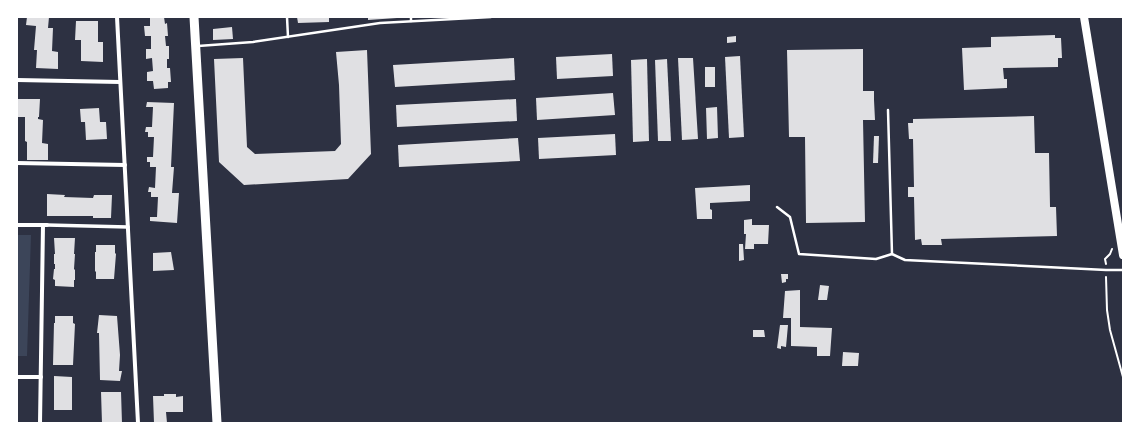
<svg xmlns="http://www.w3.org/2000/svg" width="1140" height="440" font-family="'Libre Baskerville',serif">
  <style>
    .green { fill: #3c4559 }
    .building { fill: #e0e0e3 }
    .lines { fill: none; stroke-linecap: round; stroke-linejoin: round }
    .path { stroke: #fff; stroke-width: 2 }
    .service { stroke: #fff; stroke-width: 2.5 }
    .pedestrian { stroke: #fff; stroke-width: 3.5 }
    .minor { stroke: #fff; stroke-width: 4 }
    .secondary { stroke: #fff; stroke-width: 8 }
    .primary { stroke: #fff; stroke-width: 9 }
  </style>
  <rect width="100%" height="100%" fill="#2d3142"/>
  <!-- green -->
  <polygon class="green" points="17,235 31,235 27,356 17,356"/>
  <!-- building -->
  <g class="building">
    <polygon points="27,17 49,17 48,28 53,28 52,51 58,52 58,69 36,68 37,50 34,50 36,26 26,25"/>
    <polygon points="150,17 164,17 165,24 167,23 168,36 165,36 166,46 169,46 169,59 167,59 167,68 170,68 171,82 168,82 168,88 154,89 153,81 147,81 147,72 153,71 152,58 146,59 146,49 151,49 151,36 145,36 144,26 150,26"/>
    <polygon points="297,17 329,17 329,22 298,23"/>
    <polygon points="368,17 397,17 397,18 368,20"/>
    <polygon points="76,21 98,21 98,42 103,42 103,62 81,61 81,40 75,40"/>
    <polygon points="232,27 233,39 213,40 213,29"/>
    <polygon points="1055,35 1055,38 1061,38 1062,58 1058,58 1058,67 1003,68 1004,79 1007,79 1007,88 964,90 962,48 991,47 991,37"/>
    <polygon points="736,36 736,42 727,43 727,37"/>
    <polygon points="863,49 863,91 874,91 874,100 875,120 863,120 865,222 806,223 805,137 789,137 787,50"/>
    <polygon points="367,50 371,154 348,179 244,185 219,162 214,59 243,58 247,147 255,154 335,151 341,144 339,85 336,52"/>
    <polygon points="612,54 613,76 557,79 556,57"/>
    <polygon points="740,56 744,137 729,138 725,57"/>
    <polygon points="514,58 515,80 395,87 393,65"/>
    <polygon points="678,58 693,58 698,139 682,140"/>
    <polygon points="647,59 649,141 633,142 631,60"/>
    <polygon points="667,59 671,141 658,141 655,60"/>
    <rect x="705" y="67" width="10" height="20"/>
    <polygon points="613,93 615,115 537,120 536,98"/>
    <polygon points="17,99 40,99 39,117 38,117 38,119 43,120 42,143 48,144 48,160 27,160 27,142 25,141 25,117 17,117"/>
    <polygon points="516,99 517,121 397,127 396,105"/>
    <polygon points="147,102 174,103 171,167 174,167 172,193 179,193 177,223 150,221 150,217 157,217 158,197 151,197 151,192 148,192 149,187 155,188 156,167 150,167 150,162 147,162 147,157 153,157 154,137 148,137 148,132 145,132 146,127 152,127 153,107 146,107"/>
    <polygon points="717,107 718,138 707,139 706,108"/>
    <polygon points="99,108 100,122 106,122 107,139 86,140 85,122 81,122 80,109"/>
    <polygon points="1034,116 1035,153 1049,153 1050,207 1056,207 1057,236 941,239 942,245 922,245 921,239 915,240 914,197 908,197 908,187 914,187 913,139 909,139 908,123 913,123 913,119"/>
    <polygon points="615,134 616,155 539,159 538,138"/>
    <polygon points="874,136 879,136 878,163 873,163"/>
    <polygon points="518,138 520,161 399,167 398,145"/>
    <polygon points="750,185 750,201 710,203 710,209 712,210 712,219 697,219 695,188"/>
    <polygon points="47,194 65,195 64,197 93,198 94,195 112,195 111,218 93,218 93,216 47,216"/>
    <polygon points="752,219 752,225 769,225 768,244 754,244 754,249 745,249 746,234 744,234 744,220"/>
    <polygon points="54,238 75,238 74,254 75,254 74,269 75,270 75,280 74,280 74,287 55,286 55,280 53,279 54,269 55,269 55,264 54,264 54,254 55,254"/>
    <polygon points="739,244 743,244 744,260 739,261"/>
    <polygon points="96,245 115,245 115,253 116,254 114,279 96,279 96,271 95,272 95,252 96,252"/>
    <polygon points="171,252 174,270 153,271 153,253"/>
    <polygon points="781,274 788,274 788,279 786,279 786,282 782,283"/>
    <polygon points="820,285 829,286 827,300 818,300"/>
    <polygon points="800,290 800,327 832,328 830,356 817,356 817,347 791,346 791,318 783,318 785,291"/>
    <polygon points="99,315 117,316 120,355 119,371 122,371 120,381 100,380 99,333 97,333"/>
    <polygon points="55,316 73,316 73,323 75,324 73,365 53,365 54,323 55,323"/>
    <polygon points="780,325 788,325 786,347 781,346 781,349 777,348"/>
    <polygon points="753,330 764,330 765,337 753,337"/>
    <polygon points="843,352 859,353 858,366 842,366"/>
    <polygon points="54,376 72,377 72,410 54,410"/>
    <polygon points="101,392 121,392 122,423 102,423"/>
    <polygon points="164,394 176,394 176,397 183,396 183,412 166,412 167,423 154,423 153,396 164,396"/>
  </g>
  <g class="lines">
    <!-- path -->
    <g class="path">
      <polyline points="1106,264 1105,259 1110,254 1112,249"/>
      <polyline points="1106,277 1107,310 1110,330 1123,377"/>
    </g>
    <!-- service -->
    <g class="service">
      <polyline points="287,17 288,37"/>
      <polyline points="411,17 411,21"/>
      <polyline points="198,46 253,42 380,23 491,17"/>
      <polyline points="888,110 892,254 905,260 1106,270 1123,270"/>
      <polyline points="777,207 790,217 799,254 876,259 892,254"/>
    </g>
    <!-- pedestrian -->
    <polyline class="pedestrian" points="47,225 128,227"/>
    <!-- minor -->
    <g class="minor">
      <polyline points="117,17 138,423"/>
      <polyline points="17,80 120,82"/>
      <polyline points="17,163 125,165"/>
      <polyline points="17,225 47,225"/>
      <polyline points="17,377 41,377"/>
      <polyline points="40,423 43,225"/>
    </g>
    <!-- secondary -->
    <polyline class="secondary" points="1084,17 1123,255"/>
    <!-- primary -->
    <polyline class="primary" points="194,17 217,423"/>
  </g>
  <!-- border -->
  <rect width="1140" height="440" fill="none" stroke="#ffffff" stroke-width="36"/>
</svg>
